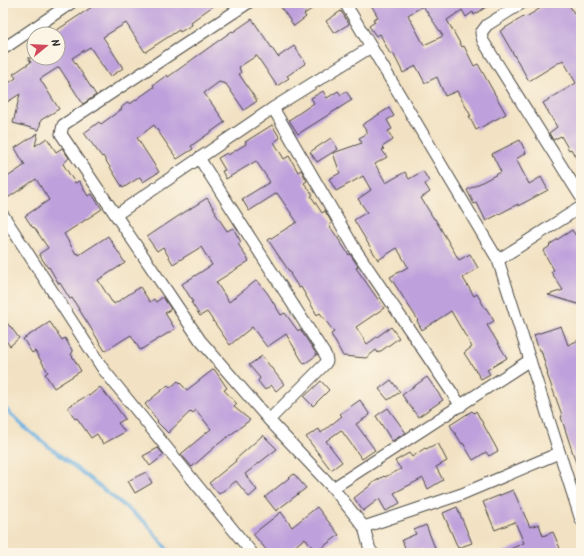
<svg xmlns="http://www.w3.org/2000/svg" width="584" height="556" font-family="Kalam,sans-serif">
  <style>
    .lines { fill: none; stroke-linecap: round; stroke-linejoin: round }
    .stream { stroke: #6cb1e2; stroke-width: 3.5 }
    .building { fill: #bea0dc; fill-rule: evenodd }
    .minor-casing { stroke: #494642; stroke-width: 13 }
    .minor { stroke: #fff; stroke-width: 11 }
  </style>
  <rect width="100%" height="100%" fill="#fcf5e5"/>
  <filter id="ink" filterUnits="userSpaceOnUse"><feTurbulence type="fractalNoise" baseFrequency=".025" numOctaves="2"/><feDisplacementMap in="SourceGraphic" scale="8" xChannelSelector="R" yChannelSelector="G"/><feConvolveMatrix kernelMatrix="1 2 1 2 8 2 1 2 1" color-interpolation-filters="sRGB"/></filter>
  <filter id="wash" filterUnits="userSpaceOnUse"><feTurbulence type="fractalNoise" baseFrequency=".012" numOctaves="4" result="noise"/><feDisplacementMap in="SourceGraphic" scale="16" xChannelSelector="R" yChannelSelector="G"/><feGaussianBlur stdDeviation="0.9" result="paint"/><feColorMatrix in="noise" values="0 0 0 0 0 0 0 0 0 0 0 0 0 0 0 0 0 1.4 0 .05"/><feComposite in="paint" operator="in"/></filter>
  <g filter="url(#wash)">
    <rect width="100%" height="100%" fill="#f2e2c3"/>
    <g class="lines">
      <!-- stream -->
      <polyline class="stream" points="3,406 24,427 146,523 170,553"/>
    </g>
    <g id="blocks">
      <!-- building -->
      <g class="building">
        <polygon points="98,3 217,3 191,22 192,25 180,32 179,30 145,52 126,23 103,37 123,68 110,77 90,47 72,58 96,95 83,104 59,67 40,79 59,109 41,120 39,130 13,123 20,94 7,102 3,95 3,87 16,78 13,74 31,62 28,58 58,58 58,34 51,34"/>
        <polygon points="278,3 321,3 304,14 306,17 294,26"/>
        <path d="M370 3H492L474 15 473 12 466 17 462 10 447 20 462 47 464 46 474 66 478 64 506 114 476 130 469 116H471L457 91 445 96 437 77 425 83 416 66 403 73 393 53 390 54 380 34 376 36 369 26 375 22 373 19 378 17ZM423 6 443 36 424 45 408 15Z"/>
        <polygon points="549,3 568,3 578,20 576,22 579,27 577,28 581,34 581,167 571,149 569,150 561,136 553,140 549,133 557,127 543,103 576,83 563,60 529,81 521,67 500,31 525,16 526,17"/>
        <polygon points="341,11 349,24 334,33 326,21"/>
        <polygon points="252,19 278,57 294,46 306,63 287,76 289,78 277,86 257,56 256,56 239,67 241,73 239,74 257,101 244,110 226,84 219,82 204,93 225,122 191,146 193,149 177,159 154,125 137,138 159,172 143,182 140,177 123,188 103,156 102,157 84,133 99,122 101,124 122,109 121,108 128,102 130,104 154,87 153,85 167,75 168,77 232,31 233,32"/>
        <polygon points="323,91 327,98 338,91 341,95 346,91 352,100 298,134 289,120 314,103 311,98"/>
        <polygon points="389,108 394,116 387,120 392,129 388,131 393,140 382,147 384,149 382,150 387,157 375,164 386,183 405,172 409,179 423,171 429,181 425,184 430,192 421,198 434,219 435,219 459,260 470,254 478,268 463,278 474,296 477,294 485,308 486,308 494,321 487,325 507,358 487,370 490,374 481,379 464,353 472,347 451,311 422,330 417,321 418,320 390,277 408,267 397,248 378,260 354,220 367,212 358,199 371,190 363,176 336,191 329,179 340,173 333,153 362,143 359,138 368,133 362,125"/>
        <polygon points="272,125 280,138 274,142 284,159 289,156 298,172 301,170 307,181 304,183 313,195 311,196 322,213 325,211 332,223 329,225 349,255 350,254 358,266 356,268 384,308 356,327 367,344 391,327 399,338 378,353 376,350 366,358 343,356 331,334 334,332 320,313 317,315 301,287 299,288 290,274 291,274 268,240 297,222 277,193 249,211 242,199 270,182 256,161 226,179 222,171 225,170 218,158 227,153 228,155 246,144 245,142"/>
        <polygon points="38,133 35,146 47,138 56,152 62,148 69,158 63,164 75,183 79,181 88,196 92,194 102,209 64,234 76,254 78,253 79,255 108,236 125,263 98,280 112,302 113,302 114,304 140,287 150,302 154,299 156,302 163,297 171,309 165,313 175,329 140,350 131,335 105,351 72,298 70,299 60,283 59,284 49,267 48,268 39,254 48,248 34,227 33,228 25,216 49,200 36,179 3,201 3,180 25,165 15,148"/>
        <polygon points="331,138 338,149 317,162 310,152"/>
        <polygon points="520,140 526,153 516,159 529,184 541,177 548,190 518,206 518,204 486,221 477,203 474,204 467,190 501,172 492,154"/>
        <polygon points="207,198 216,212 215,213 227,231 233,228 241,242 238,244 249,261 216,282 229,302 257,280 268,294 281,315 285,313 298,331 300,329 317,355 304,364 286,334 267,347 252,327 230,345 207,312 200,316 191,302 193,302 182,284 212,265 201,247 173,264 163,247 157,251 147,237 177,217"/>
        <polygon points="572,230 581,243 581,305 548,295 563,290 551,272 554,270 543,251 550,246 549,245"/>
        <polygon points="3,317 10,327 10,326 19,338 10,346 3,337"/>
        <polygon points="50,322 62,340 65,338 73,352 71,354 81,371 54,388 45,374 48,372 35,351 32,353 23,339"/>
        <polygon points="561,326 568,345 581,339 581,472 579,472 561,417 562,417 561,412 547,374 548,374 541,350 539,350 534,335"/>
        <polygon points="262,356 284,384 276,391 271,385 265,390 258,381 260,378 249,365"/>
        <polygon points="214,369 227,388 224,390 237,404 234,407 250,420 217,445 192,467 181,454 211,429 196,410 193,413 191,411 168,433 157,422 158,421 145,404 168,385 170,388 178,381 187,390"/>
        <polygon points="427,377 443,400 418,417 402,395"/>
        <polygon points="391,380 400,392 388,400 379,389"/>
        <polygon points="321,381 329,390 313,406 304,397"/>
        <polygon points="100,387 115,405 125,419 118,423 125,432 103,444 97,434 91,438 77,418 75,419 68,407 88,395 89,396"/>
        <polygon points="360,400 370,415 356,424 375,450 362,459 341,430 326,441 342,462 331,470 306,437 319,429 321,433 342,416 340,414"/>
        <polygon points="388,408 406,433 392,441 376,416"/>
        <polygon points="472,411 474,413 476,411 498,451 489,456 486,452 473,460 463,443 462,444 450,425"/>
        <polygon points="263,435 277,449 245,474 257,490 249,497 236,481 219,494 209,483 236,461 235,460"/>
        <polygon points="438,443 447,461 436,467 443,480 428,489 423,478 394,493 400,503 386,511 379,499 363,511 354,498 371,485 371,484 384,476 385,477 401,469 395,461 409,453 412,457 425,448 426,449"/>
        <polygon points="158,448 164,455 150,466 143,456"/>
        <polygon points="146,472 152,483 135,493 128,481"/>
        <polygon points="294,474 306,488 276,511 265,497"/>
        <polygon points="513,490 530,527 539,524 543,536 553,532 562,553 501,553 524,543 515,522 495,530 483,502"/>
        <polygon points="317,507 339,535 316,552 305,538 287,553 269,553 253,534 281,512 292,527"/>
        <polygon points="457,507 472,543 458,548 443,513"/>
        <polygon points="426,525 437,553 424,553 422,549 410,553 407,553 402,540 416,534 414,530"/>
      </g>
    </g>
  </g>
  <g filter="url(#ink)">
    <use href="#blocks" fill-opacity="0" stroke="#494642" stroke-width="1"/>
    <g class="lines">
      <defs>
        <g id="minor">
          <polyline points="248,3 63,125 61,134 200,340 269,420 333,488 364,527 462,494 559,453"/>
          <polyline points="345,3 498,260 581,520"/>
          <polyline points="522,3 487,25 481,33 483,41 581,197"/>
          <polyline points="3,49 71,3"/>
          <polyline points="273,108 355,249 461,406"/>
          <polyline points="199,158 326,356 327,361 325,364 269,420"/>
          <polyline points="3,215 103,369 252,553"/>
          <polyline points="116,215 273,108 371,47"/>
          <polyline points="498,260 581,207"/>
          <polyline points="333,488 530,360"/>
          <polyline points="364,527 370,550 373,553"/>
        </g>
      </defs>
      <!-- minor casing -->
      <use href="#minor" class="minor-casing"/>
      <!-- minor -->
      <use href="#minor" class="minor"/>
    </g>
  </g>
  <!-- margin -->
  <rect width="584" height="556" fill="none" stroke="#fcf5e5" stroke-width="16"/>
  <!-- north arrow -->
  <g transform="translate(46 46) rotate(72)"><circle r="19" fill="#fcf5e5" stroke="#a8a49b"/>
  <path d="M0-3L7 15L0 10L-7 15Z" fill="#d1495b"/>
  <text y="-6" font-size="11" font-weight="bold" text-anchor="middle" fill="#2b2b2b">N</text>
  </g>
</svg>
